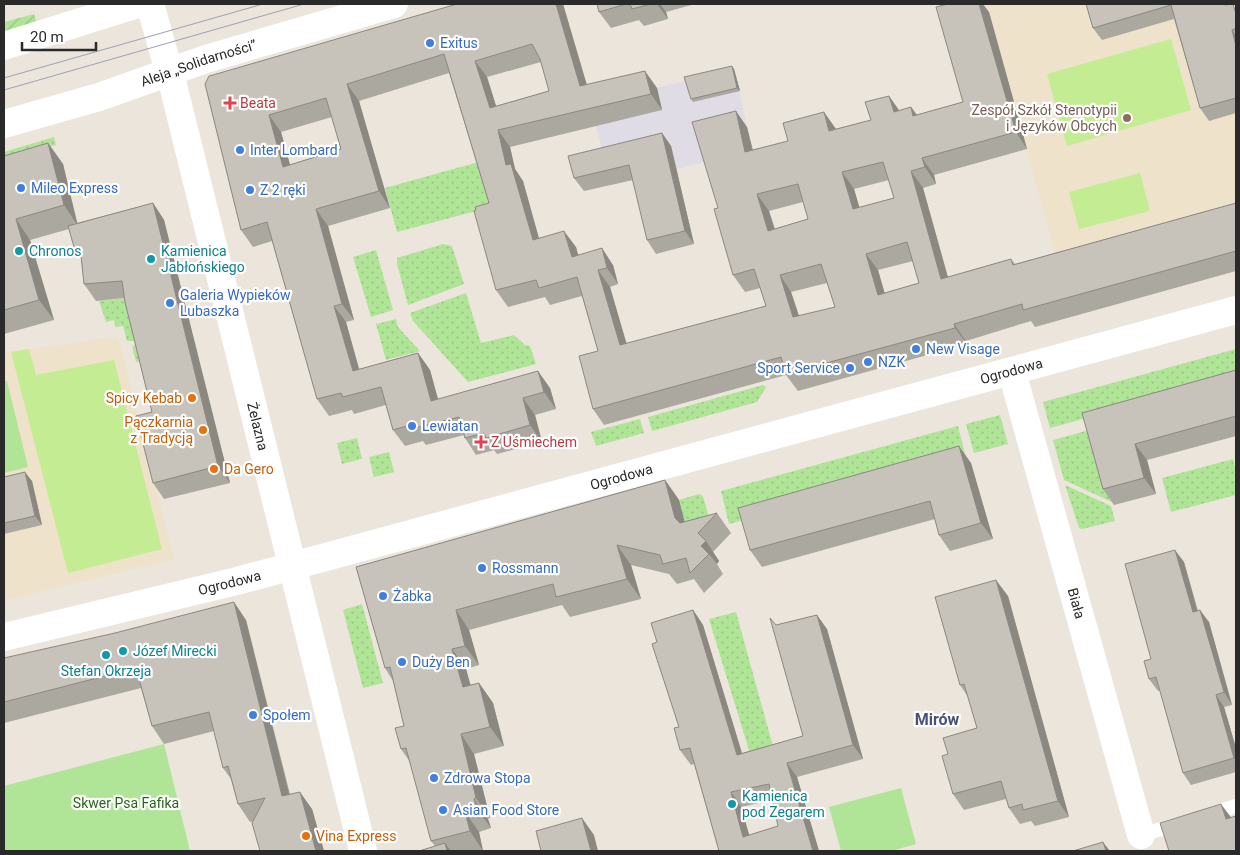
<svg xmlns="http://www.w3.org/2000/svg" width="1240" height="855" font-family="Roboto,sans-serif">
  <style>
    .industrial { fill: #dfdce5 }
    .education { fill: #eee3ca }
    .grass { fill: url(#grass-dots) }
    .park { fill: #b0e497 }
    .garden { fill: url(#garden-furrows) }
    .pitch { fill: #c4ec92 }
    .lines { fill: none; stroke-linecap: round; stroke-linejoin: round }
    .service { stroke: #fff; stroke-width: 14 }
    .minor { stroke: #fff; stroke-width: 28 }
    .tertiary { stroke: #fff; stroke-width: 28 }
    .secondary { stroke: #fff; stroke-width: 28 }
    .tram { stroke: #9ea1b5; stroke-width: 1 }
    .wall { fill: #aba8a0; fill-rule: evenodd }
    .shaded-wall { fill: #8b8882 }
    .building { fill: #c7c3ba; stroke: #8b8882; fill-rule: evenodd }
    .shop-dot { fill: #3f7fe0; stroke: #fff; stroke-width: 2 }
    .health-dot { fill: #e0444e; stroke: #fff; stroke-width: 2 }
    .education-dot { fill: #8d6e63; stroke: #fff; stroke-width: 2 }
    .culture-dot { fill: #0f9aa8; stroke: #fff; stroke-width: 2 }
    .food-dot { fill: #e8710a; stroke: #fff; stroke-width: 2 }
    .labels { text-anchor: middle; stroke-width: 4.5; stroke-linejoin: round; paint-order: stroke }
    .shop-label { font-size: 14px; fill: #366cbe; stroke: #fff; text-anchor: start }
    .street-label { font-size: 14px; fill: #2a2a2a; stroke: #fff }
    .health-label { font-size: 14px; fill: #be3a42; stroke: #fff; text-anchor: start }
    .education-label { font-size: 14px; fill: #785e54; stroke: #fff; text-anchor: end }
    .culture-label { font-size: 14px; fill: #0d838f; stroke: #fff; text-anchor: start }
    .food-label { font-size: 14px; fill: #c56008; stroke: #fff; text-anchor: end }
    .park-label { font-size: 14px; fill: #286819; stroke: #fff }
    .quarter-label { font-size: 16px; font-weight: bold; fill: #49527b; stroke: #fff }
  </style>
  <defs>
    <pattern id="grass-dots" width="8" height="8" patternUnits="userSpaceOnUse" patternTransform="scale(1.25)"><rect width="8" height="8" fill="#b0e497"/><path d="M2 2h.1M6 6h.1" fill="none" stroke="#98c482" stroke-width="1.8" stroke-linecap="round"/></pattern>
    <pattern id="garden-furrows" width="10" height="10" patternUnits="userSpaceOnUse" patternTransform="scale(1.25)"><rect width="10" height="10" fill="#b0e497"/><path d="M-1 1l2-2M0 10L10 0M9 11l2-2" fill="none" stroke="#98c482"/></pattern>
  </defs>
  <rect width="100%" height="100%" fill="#ece5dc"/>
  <!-- industrial -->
  <polygon class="industrial" points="734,69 752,150 612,185 590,104"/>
  <!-- education -->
  <g class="education">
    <polygon points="984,4 1236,4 1236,204 1055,253 989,13"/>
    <polygon points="118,336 174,559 4,601 4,353"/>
  </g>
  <!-- grass -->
  <g class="grass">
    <polygon points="54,137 56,145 4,160 4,152"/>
    <polygon points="482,161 501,219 480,210 397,232 385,188"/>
    <polygon points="443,244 452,246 464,284 408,305 397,264 397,258"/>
    <polygon points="376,250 393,310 371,317 353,257"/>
    <polygon points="466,293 481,343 514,335 525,345 530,346 536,364 468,382 413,321 410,313"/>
    <polygon points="134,297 146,360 136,362 132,346 137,345 137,341 127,341 123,326 115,327 114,320 106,322 99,301"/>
    <polygon points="396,319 398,327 420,351 386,360 376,324"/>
    <polygon points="1236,349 1236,377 1050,428 1043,402"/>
    <polygon points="763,385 766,387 757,402 652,431 648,417"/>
    <polygon points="1000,415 1008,444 974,453 966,424"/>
    <polygon points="640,419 644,433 596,446 591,432"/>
    <polygon points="958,426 966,458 729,524 721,491"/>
    <polygon points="1093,429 1114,503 1064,480 1053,440"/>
    <polygon points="357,438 362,459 342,464 337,443"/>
    <polygon points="389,452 394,472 374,477 369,457"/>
    <polygon points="1233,459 1236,472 1236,495 1171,512 1162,478"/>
    <polygon points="1065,485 1111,506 1115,521 1082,529 1079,528"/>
    <polygon points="699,494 703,496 714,535 691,546 679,500"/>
    <polygon points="362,604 383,683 363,688 343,610"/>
    <polygon points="736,612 777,761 754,767 709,619"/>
  </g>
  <!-- park -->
  <g class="park">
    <polygon points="4,381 7,381 28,467 4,473"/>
    <polygon points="164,744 190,851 4,851 4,786"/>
    <polygon points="901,788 916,844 891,851 841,851 829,807"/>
  </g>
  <!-- garden -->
  <polygon class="garden" points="34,14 37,23 4,32 4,22"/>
  <!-- pitch -->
  <g class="pitch">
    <polygon points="1171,39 1191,110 1067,146 1047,74"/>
    <polygon points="1140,173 1150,211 1079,229 1069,192"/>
    <polygon points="29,349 36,375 114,360 162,549 68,573 11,352"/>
  </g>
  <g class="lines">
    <!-- service -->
    <g class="service">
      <polyline points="1208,815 1236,806"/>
      <polyline points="1141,835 1178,824"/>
    </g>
    <!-- minor -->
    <g class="minor">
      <path id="s1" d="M1012 372 1141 835"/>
      <path id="s2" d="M4 637 237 581 1236 310"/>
    </g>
    <!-- tertiary -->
    <path class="tertiary" id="s3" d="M150 4 174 89 363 851"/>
    <!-- secondary -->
    <g class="secondary">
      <polyline points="4,46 138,4"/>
      <path id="s4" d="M4 124 99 97 206 59 394 4"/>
    </g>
    <!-- tram -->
    <g class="tram">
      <polyline points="4,78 263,4"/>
      <polyline points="4,90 304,4"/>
    </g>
  </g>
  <!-- wall -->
  <g class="wall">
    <path d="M563 4 587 85 657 88 662 110 510 147 515 169 523 181 539 238 576 247 578 255 613 265 618 284 610 287 626 344 766 306 760 288 745 292 733 275 718 208 747 127 753 150 871 120 889 96 899 111 911 107 917 115 963 102 989 12 1027 149 934 175 936 184 923 188 948 277 1011 259 1015 264 1236 203V271L1035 327 1031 321 966 341 967 344 798 391 786 375 604 425 593 409 598 351 582 296 550 305 545 297 508 307 496 290 489 203 449 73 359 101 390 208 328 226 354 320 346 322 359 369 418 353 430 370 438 399 550 388 556 409 535 415 542 442 497 454 494 450 476 455 465 438 464 435 426 445 423 441 405 446 393 430 386 405 354 414 352 410 329 416 317 399 272 241 253 247 241 230 205 84ZM541 62 549 91 496 106 487 77ZM332 117 341 149 290 165 281 132ZM889 180 894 198 859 208 854 189ZM803 202 808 219 775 229 769 211ZM913 261 919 283 884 293 878 270ZM827 283 835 307 799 316 791 292Z"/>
    <polygon points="597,4 695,4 666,12 668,19 644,26 639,20 611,28 599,12"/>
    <polygon points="1086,4 1233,4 1236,14 1236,113 1209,121 1200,108 1174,19 1102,40 1093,28"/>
    <polygon points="734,69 740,91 693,102 691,99"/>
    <polygon points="662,133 671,146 694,244 656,254 647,240 633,180 584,191 574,178"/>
    <polygon points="48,143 63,164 77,223 153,203 164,220 230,483 164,499 153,483 152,412 124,298 96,301 84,284 81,257 74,247 69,229 30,240 54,320 4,334 4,156"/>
    <polygon points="1236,370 1236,436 1147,460 1156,494 1114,505 1103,489 1082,413"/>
    <polygon points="971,463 993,539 950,551 939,535 935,519 762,567 750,550"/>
    <polygon points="4,477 32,481 42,525 4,534"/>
    <polygon points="665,480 679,500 684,522 717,513 731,533 713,552 719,561 717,564 723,574 704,593 694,579 677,584 669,574 631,565 641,599 570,617 562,605 469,630 479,665 466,669 470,685 479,683 493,703 504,746 474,754 490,818 488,819 491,828 479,832 483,851 419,851 435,846 431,841 410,762 401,749 404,726 393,681 385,668 356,567"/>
    <polygon points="1184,562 1198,611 1209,622 1232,705 1224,707 1236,748 1236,772 1191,785 1183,773 1160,690 1158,691 1149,679 1151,659"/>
    <polygon points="1008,596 1069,817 1035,826 1031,821 1020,824 1009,808 1006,799 964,810 953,794 948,754 977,728 968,697 960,685"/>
    <path d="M693 610 703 625 742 753 803 736 776 625 827 629 863 759 797 777 819 851H719L694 764 691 765 680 750 679 727 657 642ZM772 800 778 826 749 835 741 807Z"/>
    <polygon points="246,620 290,794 312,809 324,851 260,851 253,821 250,822 238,804 231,779 223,768 214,731 164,744 152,726 141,688 4,723 4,658"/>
  </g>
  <!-- shaded-wall -->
  <g class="shaded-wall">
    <polygon points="556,4 563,4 592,103 580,86"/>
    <polygon points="657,4 660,4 666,12 668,19"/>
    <polygon points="979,4 983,4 989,12 1027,149 1016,132"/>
    <polygon points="1232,30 1236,36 1236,46"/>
    <polygon points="475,61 487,77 502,125 490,108"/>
    <polygon points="732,66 734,69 740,91 737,88"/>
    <polygon points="645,71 657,88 662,110 651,94"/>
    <polygon points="347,84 359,101 390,208 379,191"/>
    <polygon points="889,96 901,113 894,112"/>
    <polygon points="911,107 923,124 913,116"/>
    <polygon points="736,111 747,127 757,169 745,152"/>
    <polygon points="824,112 836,129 829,131"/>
    <polygon points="269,115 281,132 295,183 283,167"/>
    <polygon points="498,130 510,147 515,169 523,181 544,257 533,240 506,165"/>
    <polygon points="662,133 671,146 694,244 685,231"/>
    <polygon points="48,143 63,164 78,226 64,205"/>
    <polygon points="922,158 934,175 936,184 925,167"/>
    <polygon points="911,171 923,188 953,296 941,279"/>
    <polygon points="842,172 854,189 865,226 853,209"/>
    <polygon points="757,194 769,211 780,247 768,231"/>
    <polygon points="153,203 164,220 230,483 218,466"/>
    <polygon points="316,209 328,226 354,320 342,304"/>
    <polygon points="16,219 30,240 54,320 39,300"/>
    <polygon points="564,231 576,247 583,273 572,257"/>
    <polygon points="602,248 613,265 618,284 607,268"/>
    <polygon points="866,254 878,270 890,311 878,295"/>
    <polygon points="598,270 610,287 632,362 620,345"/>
    <polygon points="780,275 791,292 805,334 793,317"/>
    <polygon points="334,306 346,322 364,387 353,371"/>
    <polygon points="954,324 966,341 967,344 955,328"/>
    <polygon points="418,353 430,370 443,418 431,401"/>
    <polygon points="538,371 550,388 556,409 544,392"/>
    <polygon points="523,398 535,415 542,442 530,425"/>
    <polygon points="1135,444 1147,460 1156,494 1144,478"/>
    <polygon points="959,446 971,463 993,539 981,523"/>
    <polygon points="25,472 32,481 42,525 35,516"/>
    <polygon points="665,480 679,500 689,538 675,518"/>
    <polygon points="706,541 719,561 717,564 709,554 701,546"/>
    <polygon points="617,545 631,565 641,599 627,579"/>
    <polygon points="1175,550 1184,562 1201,624 1193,612"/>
    <polygon points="996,580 1008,596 1069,817 1058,801"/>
    <polygon points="234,602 246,620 294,814 282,796"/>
    <polygon points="456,610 469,630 479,665 465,646"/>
    <polygon points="693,610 703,625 747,770 737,755"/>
    <polygon points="1200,610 1209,622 1232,705 1224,692"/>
    <polygon points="817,615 827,629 863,759 853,745"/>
    <polygon points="452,649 466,669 477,707 463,687"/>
    <polygon points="479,683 493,703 504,746 490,727"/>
    <polygon points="1216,695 1224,707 1236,748 1236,761 1234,758"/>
    <polygon points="461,734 474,754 490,818 476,798"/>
    <polygon points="787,763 797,777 819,851 813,851"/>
    <polygon points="300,792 312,809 324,851 316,851"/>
    <polygon points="731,792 741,807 754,851 743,837"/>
    <polygon points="474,799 488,819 491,828 477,809"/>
    <polygon points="1221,804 1233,820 1226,819"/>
    <polygon points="465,812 479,832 483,851 470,831"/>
    <polygon points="582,818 594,835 598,851 591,851"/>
    <polygon points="1103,842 1110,851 1106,851"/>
    <polygon points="445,843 451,851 447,851"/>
  </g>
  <!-- building -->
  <g class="building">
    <path d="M457 4H556L580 86 645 71 651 94 498 130 506 165 511 164 533 240 564 231 572 257 602 248 607 268 598 270 620 345 766 306 754 269 733 275 714 209 718 208 692 122 736 111 745 152 788 141 783 123 824 112 829 131 871 120 865 102 889 96 894 112 911 107 913 116 963 102 936 7 948 4H979L1016 132 922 158 925 167 911 171 941 279 1011 259 1013 265 1236 203V251L1023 310 1022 304 954 324 955 328 786 374 781 357 593 409 579 356 598 351 577 277 539 288 536 280 496 290 474 211 476 210 475 207 489 203 444 54 347 84 379 191 316 209 342 304 334 306 353 371 418 353 431 401 538 371 544 392 523 398 530 425 486 438 484 433 465 438 459 417 414 428 413 424 393 430 381 387 343 397 341 393 317 399 267 222 241 230 205 84 209 76 213 75ZM532 44 540 59 549 91 490 108 475 61ZM326 98 341 149 283 167 269 115ZM883 162 894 198 853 209 842 172ZM798 184 808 219 768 231 757 194ZM907 242 919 283 878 295 866 254ZM821 264 835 307 793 317 780 275Z"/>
    <polygon points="597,4 626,4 599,12"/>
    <polygon points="630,4 651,4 632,9"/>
    <polygon points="1086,4 1224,4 1225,5 1233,4 1236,14 1236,28 1232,30 1236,46 1236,98 1200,108 1171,5 1093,28"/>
    <polygon points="732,66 737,88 691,99 684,77"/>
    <polygon points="662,133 685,231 647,240 629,165 574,178 568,156"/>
    <polygon points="48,143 64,205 16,219 39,300 4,310 4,156"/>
    <polygon points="153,203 218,466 153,483 136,416 152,412 125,302 122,281 84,284 80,246 74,247 68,226"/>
    <polygon points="1236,370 1236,416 1135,444 1144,478 1103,489 1082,413"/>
    <polygon points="959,446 981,523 939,535 930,501 750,550 738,508"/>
    <polygon points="25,472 35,516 4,523 4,477"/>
    <polygon points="665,480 675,518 680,523 717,513 698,533 706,541 701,546 709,554 690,573 686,558 663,564 660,555 617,545 627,579 556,597 553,584 456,610 465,646 452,649 463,687 479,683 490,727 461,734 476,798 474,799 477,809 465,812 470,831 431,841 406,748 401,749 395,728 404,726 390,667 385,668 356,567"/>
    <polygon points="1175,550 1193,612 1200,610 1224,692 1216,695 1234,758 1183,773 1156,677 1149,679 1144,661 1151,659 1125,564"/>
    <polygon points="996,580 1058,801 1023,810 1022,804 1009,808 1001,781 953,794 942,756 948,754 943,738 977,728 964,684 960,685 935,597"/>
    <polygon points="234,602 282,796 300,792 316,851 260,851 252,823 265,798 238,804 228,766 223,768 209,712 152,726 136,668 4,702 4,658 115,633"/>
    <path d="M693 610 737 755 803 736 770 618 776 625 817 615 853 745 787 763 813 851H719L690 748 680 750 674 728 679 727 652 644 657 642 651 623ZM769 784 778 826 743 837 731 792Z"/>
    <polygon points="1221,804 1226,819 1236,816 1236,851 1169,851 1160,823"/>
    <polygon points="582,818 591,851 541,851 536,831"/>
    <polygon points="1103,842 1106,851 1073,851"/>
    <polygon points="445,843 447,851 419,851"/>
  </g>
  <!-- markers -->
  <g class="shop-dot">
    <circle cx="430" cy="43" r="5"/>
    <circle cx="240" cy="150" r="5"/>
    <circle cx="21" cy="188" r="5"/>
    <circle cx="250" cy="190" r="5"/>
    <circle cx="170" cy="303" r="5"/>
    <circle cx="916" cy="349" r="5"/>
    <circle cx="868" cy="362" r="5"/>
    <circle cx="850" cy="368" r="5"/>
    <circle cx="412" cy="426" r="5"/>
    <circle cx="482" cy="568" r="5"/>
    <circle cx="383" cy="596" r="5"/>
    <circle cx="402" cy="662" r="5"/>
    <circle cx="253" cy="715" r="5"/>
    <circle cx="434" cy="778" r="5"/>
    <circle cx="443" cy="810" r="5"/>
  </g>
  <g class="health-dot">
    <path d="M227.5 95.5h5v5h5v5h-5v5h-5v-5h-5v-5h5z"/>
    <path d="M478.5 434.5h5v5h5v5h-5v5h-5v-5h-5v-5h5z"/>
  </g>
  <circle class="education-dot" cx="1127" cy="118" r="5"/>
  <g class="culture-dot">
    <circle cx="19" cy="251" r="5"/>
    <circle cx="151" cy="259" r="5"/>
    <circle cx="123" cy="651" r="5"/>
    <circle cx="106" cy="655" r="5"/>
    <circle cx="732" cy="804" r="5"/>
  </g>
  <g class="food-dot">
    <circle cx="192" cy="398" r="5"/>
    <circle cx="203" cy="430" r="5"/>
    <circle cx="214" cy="469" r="5"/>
    <circle cx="306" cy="836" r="5"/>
  </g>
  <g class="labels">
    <!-- shop labels -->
    <g class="shop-label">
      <text x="440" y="48">Exitus</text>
      <text x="250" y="155">Inter Lombard</text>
      <text x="31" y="193">Mileo Express</text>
      <text x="260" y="195">Z 2 ręki</text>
      <text x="180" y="300">Galeria Wypieków<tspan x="180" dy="16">Lubaszka</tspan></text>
      <text x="926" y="354">New Visage</text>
      <text x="878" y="367">NZK</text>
      <text x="840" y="373" text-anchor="end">Sport Service</text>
      <text x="422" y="431">Lewiatan</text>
      <text x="492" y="573">Rossmann</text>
      <text x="393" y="601">Żabka</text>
      <text x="412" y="667">Duży Ben</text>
      <text x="263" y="720">Społem</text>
      <text x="444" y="783">Zdrowa Stopa</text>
      <text x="453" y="815">Asian Food Store</text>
    </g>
    <!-- street labels -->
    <g class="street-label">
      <text dy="5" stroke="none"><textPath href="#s4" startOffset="204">Aleja „Solidarności”</textPath></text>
      <text dy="5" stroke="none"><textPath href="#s2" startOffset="1042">Ogrodowa</textPath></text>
      <text dy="5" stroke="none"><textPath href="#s3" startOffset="436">Żelazna</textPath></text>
      <text dy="5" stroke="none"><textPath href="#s2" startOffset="638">Ogrodowa</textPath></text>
      <text dy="5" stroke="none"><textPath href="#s2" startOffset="232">Ogrodowa</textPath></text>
      <text dy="5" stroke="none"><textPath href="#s1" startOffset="240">Biała</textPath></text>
    </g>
    <!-- health labels -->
    <g class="health-label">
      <text x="240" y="108">Beata</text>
      <text x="491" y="447">Z Uśmiechem</text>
    </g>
    <!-- education labels -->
    <g class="education-label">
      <text x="1117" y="115">Zespół Szkół Stenotypii<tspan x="1117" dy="16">i Języków Obcych</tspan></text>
    </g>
    <!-- culture labels -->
    <g class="culture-label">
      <text x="29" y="256">Chronos</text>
      <text x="161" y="256">Kamienica<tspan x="161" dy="16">Jabłońskiego</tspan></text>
      <text x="133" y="656">Józef Mirecki</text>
      <text x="106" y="676" text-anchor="middle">Stefan Okrzeja</text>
      <text x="742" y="801">Kamienica<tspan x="742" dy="16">pod Zegarem</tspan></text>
    </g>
    <!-- food labels -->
    <g class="food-label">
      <text x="182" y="403">Spicy Kebab</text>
      <text x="193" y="427">Pączkarnia<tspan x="193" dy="16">z Tradycją</tspan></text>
      <text x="224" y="474" text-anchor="start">Da Gero</text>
      <text x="316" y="841" text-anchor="start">Vina Express</text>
    </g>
    <!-- park labels -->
    <g class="park-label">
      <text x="126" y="808">Skwer Psa Fafika</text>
    </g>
    <!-- quarter labels -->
    <g class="quarter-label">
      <text x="937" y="725">Mirów</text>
    </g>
  </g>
  <!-- border -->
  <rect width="1240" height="855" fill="none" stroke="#2a2a2a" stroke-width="10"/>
  <!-- scale -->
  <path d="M22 42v8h74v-8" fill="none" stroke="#2a2a2a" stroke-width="2.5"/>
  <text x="30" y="42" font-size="15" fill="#2a2a2a" stroke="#ffffff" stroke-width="4" paint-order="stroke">20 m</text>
</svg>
